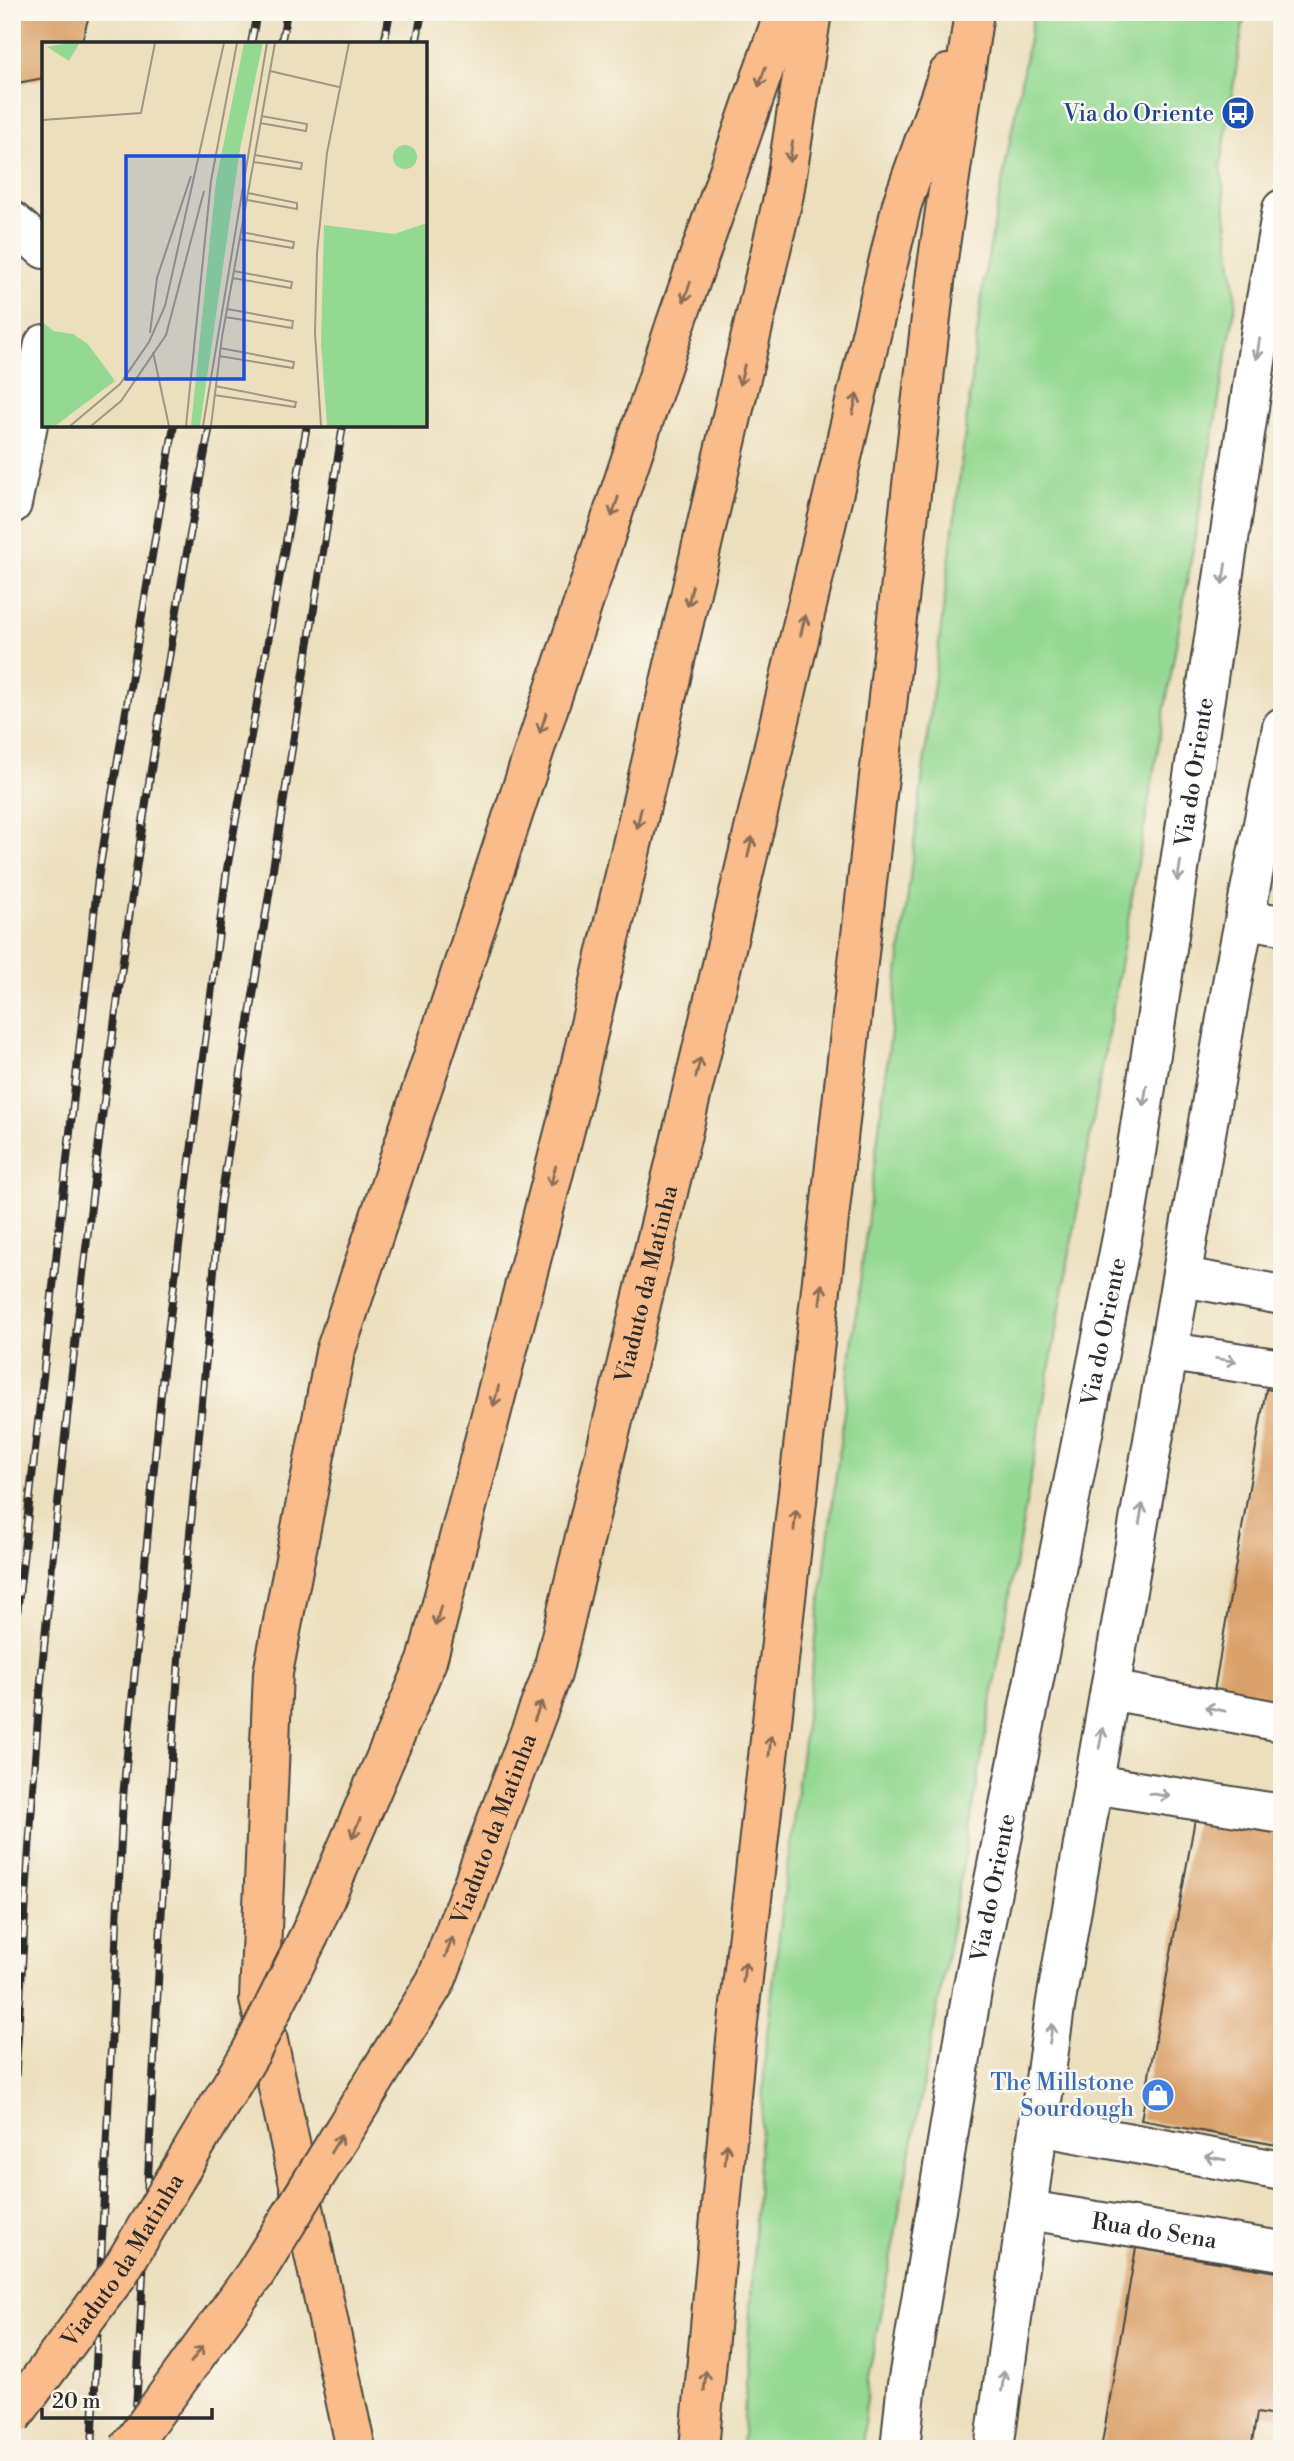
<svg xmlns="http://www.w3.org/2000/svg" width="1294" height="2461" font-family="'Libre Bodoni',serif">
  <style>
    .green { fill: #94d992; stroke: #60825e; stroke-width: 2 }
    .building { fill: #daa069 }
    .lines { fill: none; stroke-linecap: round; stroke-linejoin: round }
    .minor-casing { stroke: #484641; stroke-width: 42 }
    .highway-casing { stroke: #484641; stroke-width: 42 }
    .minor { stroke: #fff; stroke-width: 38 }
    .highway { stroke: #f9bc8a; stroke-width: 38 }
    .rail-casing { stroke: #2b2b2b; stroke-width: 8 }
    .rail { stroke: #fbf7ec; stroke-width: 5; stroke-dasharray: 16; stroke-linecap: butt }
    .highway-bridge-casing { stroke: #484641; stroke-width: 42; stroke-linecap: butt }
    .highway-bridge { stroke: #f9bc8a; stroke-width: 38 }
    .oneway { stroke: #886c56 }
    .oneway2 { stroke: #a0a0a0 }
    .labels { text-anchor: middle; stroke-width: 5; stroke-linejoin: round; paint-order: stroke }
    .transit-label { font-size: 23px; fill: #164399; stroke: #fbf7ec; text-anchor: end }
    .street-label { font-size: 23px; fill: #2b2b2b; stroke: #fbf7ec }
    .shop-label { font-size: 23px; fill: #366cbe; stroke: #fbf7ec; text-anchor: end }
    .inset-road { fill: none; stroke: #9f9783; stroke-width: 2 }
    .view { fill: #1d4ed8; fill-opacity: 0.15; stroke: #1d4ed8; stroke-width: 3.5 }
    .inset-edge { fill: none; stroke: #2b2b2b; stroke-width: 3.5 }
  </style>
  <rect width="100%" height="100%" fill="#fbf7ec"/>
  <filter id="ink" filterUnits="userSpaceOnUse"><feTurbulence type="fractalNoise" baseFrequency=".0143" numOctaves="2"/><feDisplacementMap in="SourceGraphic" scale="14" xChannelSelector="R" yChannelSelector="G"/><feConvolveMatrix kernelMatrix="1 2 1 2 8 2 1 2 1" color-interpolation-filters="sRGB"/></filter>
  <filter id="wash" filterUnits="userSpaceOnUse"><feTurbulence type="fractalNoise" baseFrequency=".00686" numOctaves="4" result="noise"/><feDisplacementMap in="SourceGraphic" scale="28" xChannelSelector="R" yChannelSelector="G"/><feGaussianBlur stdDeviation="1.57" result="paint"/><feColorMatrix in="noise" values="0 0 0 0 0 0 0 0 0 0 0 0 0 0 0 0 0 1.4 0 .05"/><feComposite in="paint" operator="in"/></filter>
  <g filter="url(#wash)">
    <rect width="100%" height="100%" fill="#ecdfbd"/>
    <!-- green -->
    <polygon class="green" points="1034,12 1245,12 1221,165 1236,302 942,1984 868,2379 862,2449 742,2449 766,2041 984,279"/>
    <g id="blocks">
      <!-- building -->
      <g class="building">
        <polygon points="12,12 90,12 81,44 44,44 44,78 12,84"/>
        <polygon points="1266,1389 1282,1392 1282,1703 1214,1691"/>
        <polygon points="1195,1819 1282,1834 1282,2146 1141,2120"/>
        <polygon points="1136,2248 1282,2273 1282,2417 1257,2413 1251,2449 1101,2449"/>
      </g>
    </g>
  </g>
  <g filter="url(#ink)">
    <use href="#blocks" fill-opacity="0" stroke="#484641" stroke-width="2"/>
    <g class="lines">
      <defs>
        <g id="minor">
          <polyline points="12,221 44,249"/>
          <polyline points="12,504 44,344"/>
          <polyline points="1245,919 1282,925"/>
          <polyline points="1183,1277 1282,1295"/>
          <polyline points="1170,1352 1282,1369"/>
          <polyline points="1110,1690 1282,1722"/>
          <polyline points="1093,1784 1282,1814"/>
          <polyline points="1039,2126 1282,2171"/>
          <path id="s1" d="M1028 2210 1282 2251"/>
          <path id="s2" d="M900 2449 906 2391 972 1991 1127 1212 1262 322 1282 209"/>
          <polyline points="994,2449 1055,2007 1234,972 1282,727"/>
        </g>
        <g id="highway">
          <polyline points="570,1110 784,194 812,12"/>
          <polyline points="682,1134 902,204 948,74"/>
          <polyline points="356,2449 259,1999 273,1673 335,1352 676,323 784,12"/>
          <polyline points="699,2449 736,2040 936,273 974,12"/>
        </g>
      </defs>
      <!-- minor casing -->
      <use href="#minor" class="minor-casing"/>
      <!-- highway casing -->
      <use href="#highway" class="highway-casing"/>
      <!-- minor -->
      <use href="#minor" class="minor"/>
      <!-- highway -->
      <use href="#highway" class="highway"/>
      <defs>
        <g id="rail">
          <polyline points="251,44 257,12"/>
          <polyline points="281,44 287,12"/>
          <polyline points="384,44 390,12"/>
          <polyline points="416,44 422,12"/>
          <polyline points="12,1659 98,878 174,425"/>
          <path d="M12 2130C23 1969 29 1808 44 1648 82 1238 134 829 210 425"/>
          <polyline points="92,2449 123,1797 163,1372 227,869 307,425"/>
          <polyline points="134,2449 164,1866 181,1632 220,1205 343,425"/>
        </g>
      </defs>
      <!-- rail casing -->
      <use href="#rail" class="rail-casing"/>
      <!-- rail -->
      <use href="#rail" class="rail"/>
      <defs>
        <g id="highway-bridge">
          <path id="s3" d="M12 2417 119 2273 251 2052 310 1934 427 1661 570 1110"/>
          <path id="s4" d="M128 2449 255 2274 436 1981 552 1674 682 1134"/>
        </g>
      </defs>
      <!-- highway-bridge casing -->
      <use href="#highway-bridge" class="highway-bridge-casing"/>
      <!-- highway-bridge -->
      <use href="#highway-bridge" class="highway-bridge"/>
    </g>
    <!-- one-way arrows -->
    <defs><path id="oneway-shaft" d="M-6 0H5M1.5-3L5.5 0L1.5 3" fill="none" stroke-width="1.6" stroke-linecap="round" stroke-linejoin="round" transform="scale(1.75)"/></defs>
    <g class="oneway">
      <use href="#oneway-shaft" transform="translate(762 77) rotate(109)"/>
      <use href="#oneway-shaft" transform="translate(791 152) rotate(99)"/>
      <use href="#oneway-shaft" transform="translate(687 292) rotate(109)"/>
      <use href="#oneway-shaft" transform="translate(742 375) rotate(103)"/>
      <use href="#oneway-shaft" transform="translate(855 404) rotate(-77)"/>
      <use href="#oneway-shaft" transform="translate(615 507) rotate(108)"/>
      <use href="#oneway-shaft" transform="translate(690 596) rotate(103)"/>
      <use href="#oneway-shaft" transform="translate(803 625) rotate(-77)"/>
      <use href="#oneway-shaft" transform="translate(543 723) rotate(108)"/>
      <use href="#oneway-shaft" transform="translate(639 818) rotate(103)"/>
      <use href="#oneway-shaft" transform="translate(750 847) rotate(-77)"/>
      <use href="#oneway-shaft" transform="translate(698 1068) rotate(-77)"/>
      <use href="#oneway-shaft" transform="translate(553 1176) rotate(105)"/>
      <use href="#oneway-shaft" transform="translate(821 1294) rotate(-84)"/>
      <use href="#oneway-shaft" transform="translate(496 1396) rotate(105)"/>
      <use href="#oneway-shaft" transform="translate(795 1520) rotate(-84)"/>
      <use href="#oneway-shaft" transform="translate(438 1616) rotate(105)"/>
      <use href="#oneway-shaft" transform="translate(538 1711) rotate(-69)"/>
      <use href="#oneway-shaft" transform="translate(770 1746) rotate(-84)"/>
      <use href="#oneway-shaft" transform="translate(356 1828) rotate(113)"/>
      <use href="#oneway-shaft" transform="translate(449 1947) rotate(-69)"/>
      <use href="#oneway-shaft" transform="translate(744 1972) rotate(-84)"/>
      <use href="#oneway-shaft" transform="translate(336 2144) rotate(-58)"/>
      <use href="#oneway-shaft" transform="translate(726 2154) rotate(-85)"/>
      <use href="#oneway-shaft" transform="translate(197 2354) rotate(-54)"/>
      <use href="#oneway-shaft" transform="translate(705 2381) rotate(-85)"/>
    </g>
    <g class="oneway2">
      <use href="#oneway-shaft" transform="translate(1258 349) rotate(99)"/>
      <use href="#oneway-shaft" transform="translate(1224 574) rotate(99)"/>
      <use href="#oneway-shaft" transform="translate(1179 871) rotate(99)"/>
      <use href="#oneway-shaft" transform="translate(1145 1096) rotate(99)"/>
      <use href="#oneway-shaft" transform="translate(1226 1360) rotate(9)"/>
      <use href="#oneway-shaft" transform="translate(1141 1514) rotate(-80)"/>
      <use href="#oneway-shaft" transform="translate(1215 1709) rotate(-169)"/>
      <use href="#oneway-shaft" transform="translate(1101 1738) rotate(-80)"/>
      <use href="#oneway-shaft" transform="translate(1160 1795) rotate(9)"/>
      <use href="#oneway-shaft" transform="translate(1051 2034) rotate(-82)"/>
      <use href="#oneway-shaft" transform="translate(1215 2158) rotate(-170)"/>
      <use href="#oneway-shaft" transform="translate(1003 2381) rotate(-82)"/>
    </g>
  </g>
  <!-- icons -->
  <defs>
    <symbol id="bus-disc" viewBox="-11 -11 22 22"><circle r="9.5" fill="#1a4fb4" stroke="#fbf7ec"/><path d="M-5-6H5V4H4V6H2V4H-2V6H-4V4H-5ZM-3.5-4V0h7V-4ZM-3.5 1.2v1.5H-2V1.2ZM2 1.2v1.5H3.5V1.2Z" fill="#fff"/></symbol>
    <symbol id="shop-disc" viewBox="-11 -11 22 22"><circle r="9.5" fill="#3f7fe0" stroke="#fbf7ec"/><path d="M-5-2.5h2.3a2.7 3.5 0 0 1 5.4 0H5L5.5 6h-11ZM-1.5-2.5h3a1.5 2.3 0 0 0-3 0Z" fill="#fff"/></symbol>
  </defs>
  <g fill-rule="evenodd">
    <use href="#bus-disc" x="1219" y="94" width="38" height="38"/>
    <use href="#shop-disc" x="1139" y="2076" width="38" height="38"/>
  </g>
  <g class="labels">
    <!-- transit labels -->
    <g class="transit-label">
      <text x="1214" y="121">Via do Oriente</text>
    </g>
    <!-- street labels -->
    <g class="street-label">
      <text dy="8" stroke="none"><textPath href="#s2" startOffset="1703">Via do Oriente</textPath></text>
      <text dy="8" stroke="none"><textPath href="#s4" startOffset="1290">Viaduto da Matinha</textPath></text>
      <text dy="8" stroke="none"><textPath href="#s2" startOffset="1136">Via do Oriente</textPath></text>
      <text dy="8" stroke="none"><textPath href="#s4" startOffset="723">Viaduto da Matinha</textPath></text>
      <text dy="8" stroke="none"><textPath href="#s2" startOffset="569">Via do Oriente</textPath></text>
      <text dy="8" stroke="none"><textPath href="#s1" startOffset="128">Rua do Sena</textPath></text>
      <text dy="8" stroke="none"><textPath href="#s3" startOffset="192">Viaduto da Matinha</textPath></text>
    </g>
    <!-- shop labels -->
    <g class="shop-label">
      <text x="1134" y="2090">The Millstone<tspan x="1134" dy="26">Sourdough</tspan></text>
    </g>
  </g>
  <!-- overview -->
  <g transform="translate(42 42)">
    <rect width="385" height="385" fill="#ecdfbd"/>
    <path d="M26 1 37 2 27 19 5 5ZM202 1H221L198 107 158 384H149L174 139ZM351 115a12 12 0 1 1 24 0a12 12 0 1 1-24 0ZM385 181V384H285L279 301 282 183 352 192ZM0 280 12 289 31 292 46 302 73 339 13 384H0Z" fill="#94d992"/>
    <path class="inset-road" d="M228 29 297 45M0 78 99 71 113 1M218 81 264 89 265 82 219 74M212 120 259 127 260 121 213 113M205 158 255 167V161L206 151M197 197 251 206 252 200 199 190M190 236 249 246 250 240 192 229M183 275 250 286 251 279 185 267M108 291 115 236 149 134M111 310 127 384M177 314 251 326 252 320 178 306M172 353 253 365 254 360 173 344M28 384 78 342 107 300 123 264 182 1M49 384 79 359 124 293 162 149M144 384 169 139 195 1M161 384 225 1M169 384 180 295 233 1M279 384 273 291 275 211 285 111 307 1"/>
    <path class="view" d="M84 114H202V337H84Z"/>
    <rect width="385" height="385" class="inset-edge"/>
  </g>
  <!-- margin -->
  <rect width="1294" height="2461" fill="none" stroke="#fbf7ec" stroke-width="42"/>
  <!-- scale -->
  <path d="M42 2408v10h170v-10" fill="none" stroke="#2b2b2b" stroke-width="3.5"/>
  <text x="52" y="2408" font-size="21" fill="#2b2b2b" stroke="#fbf7ec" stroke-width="5" paint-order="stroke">20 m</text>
</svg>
